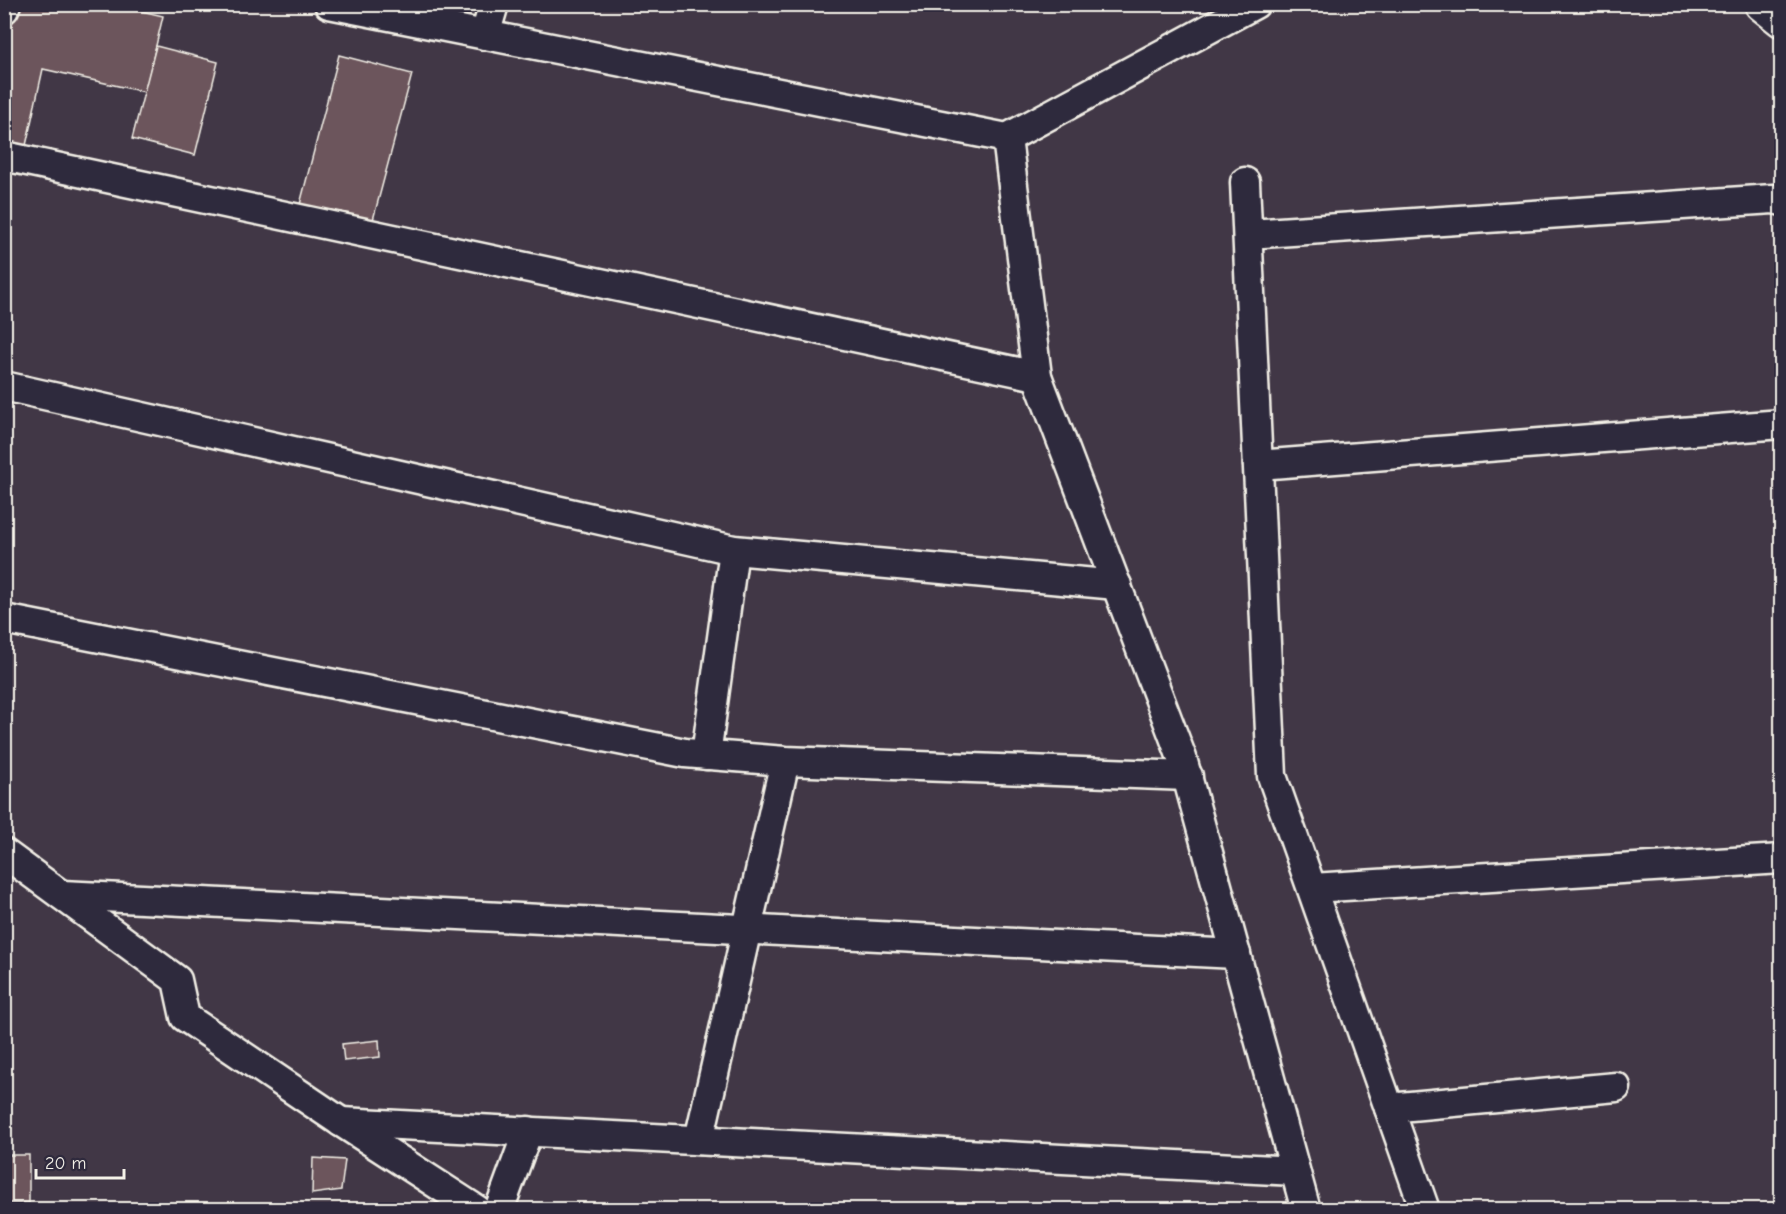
<svg xmlns="http://www.w3.org/2000/svg" width="1786" height="1214" font-family="'Comic Neue',sans-serif">
  <style>
    .building { fill: #6c555b; stroke: #f4f1e8; stroke-width: 1.5 }
    .lines { fill: none; stroke-linecap: round; stroke-linejoin: round }
    .street-casing { stroke: #f4f1e8; stroke-width: 33 }
    .secondary-casing { stroke: #f4f1e8; stroke-width: 38 }
    .street { stroke: #2f2a3d; stroke-width: 28 }
    .secondary { stroke: #2f2a3d; stroke-width: 33 }
  </style>
  <rect width="100%" height="100%" fill="#413746"/>
  <filter id="ink" filterUnits="userSpaceOnUse"><feTurbulence type="fractalNoise" baseFrequency=".0167" numOctaves="2"/><feDisplacementMap in="SourceGraphic" scale="12" xChannelSelector="R" yChannelSelector="G"/><feConvolveMatrix kernelMatrix="1 2 1 2 8 2 1 2 1" color-interpolation-filters="sRGB"/></filter>
  <g filter="url(#ink)">
    <!-- building -->
    <g class="building">
      <polygon points="8,4 112,4 163,16 145,92 43,69 25,150 4,145 4,22"/>
      <polygon points="156,46 218,62 195,155 132,139"/>
      <polygon points="339,55 412,74 370,231 298,212"/>
      <polygon points="379,1040 380,1057 344,1061 342,1044"/>
      <rect x="4" y="1155" width="25" height="48"/>
      <polygon points="313,1158 345,1160 341,1190 312,1194"/>
      <polygon points="360,1204 423,1210 359,1210"/>
    </g>
    <g class="lines">
      <defs>
        <g id="street">
          <polyline points="329,4 1007,138 1255,4"/>
          <polyline points="4,9 6,4"/>
          <polyline points="485,35 494,4"/>
          <polyline points="1007,138 1037,376 1182,758 1306,1210"/>
          <polyline points="4,156 1037,376"/>
          <polyline points="1245,182 1272,776 1425,1210"/>
          <polyline points="1248,234 1773,199 1782,201"/>
          <polyline points="4,386 734,550 1117,585"/>
          <polyline points="1258,465 1782,424"/>
          <polyline points="4,619 685,753 785,761 1188,776"/>
          <polyline points="706,755 734,550"/>
          <polyline points="4,853 177,980 185,1017 341,1122 477,1210"/>
          <polyline points="1312,888 1782,859"/>
          <polyline points="62,895 1236,954"/>
          <polyline points="1389,1108 1616,1087"/>
          <polyline points="341,1122 1295,1171"/>
          <polyline points="699,1140 785,761"/>
          <polyline points="499,1210 528,1131"/>
        </g>
        <polyline id="secondary" points="1762,4 1782,20"/>
      </defs>
      <!-- street casing -->
      <use href="#street" class="street-casing"/>
      <!-- secondary casing -->
      <use href="#secondary" class="secondary-casing"/>
      <!-- street -->
      <use href="#street" class="street"/>
      <!-- secondary -->
      <use href="#secondary" class="secondary"/>
    </g>
  </g>
  <!-- margin -->
  <rect width="1786" height="1214" fill="none" stroke="#2f2a3d" stroke-width="24"/>
  <rect x="12" y="12" width="1762" height="1190" fill="none" stroke="#f4f1e8" stroke-width="2" filter="url(#ink)"/>
  <!-- scale -->
  <path d="M36 1169v9h88v-9" fill="none" stroke="#f4f1e8" stroke-width="3"/>
  <text x="45" y="1169" font-size="18" fill="#f4f1e8" stroke="#2f2a3d" stroke-width="4.5" paint-order="stroke">20 m</text>
</svg>
